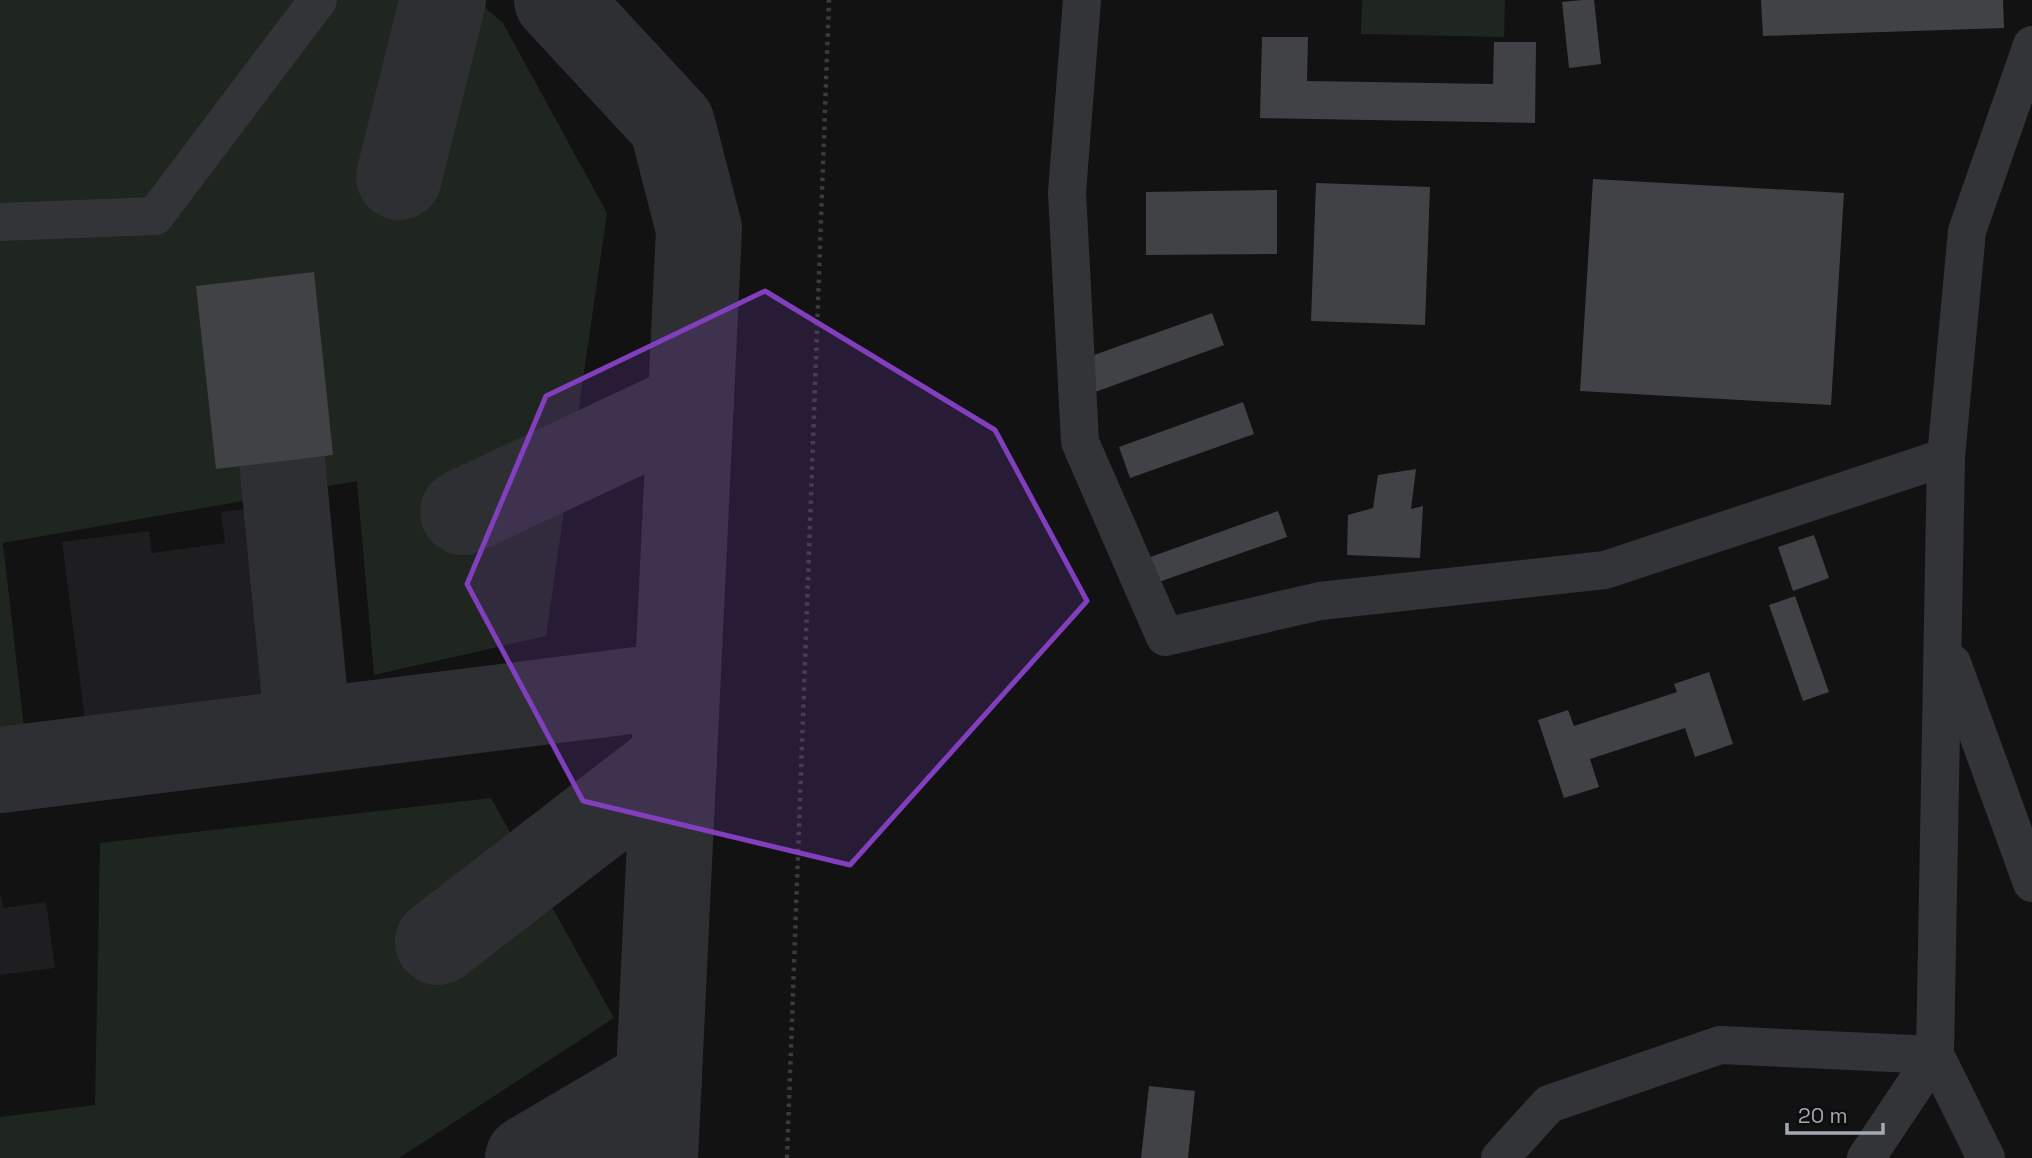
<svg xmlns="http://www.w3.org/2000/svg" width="2032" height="1158" font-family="'Space Grotesk',sans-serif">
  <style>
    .built { fill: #1e1e20 }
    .green { fill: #1e261f }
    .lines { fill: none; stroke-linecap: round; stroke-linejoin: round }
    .taxiway { stroke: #2e2f32; stroke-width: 86 }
    .building { fill: #414246 }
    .path { stroke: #393b3f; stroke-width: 4.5; stroke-dasharray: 3.5 5; stroke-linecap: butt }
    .minor { stroke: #333438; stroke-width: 38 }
    .marked { fill: #813fbd; fill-opacity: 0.2; stroke: #813fbd; stroke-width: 5; stroke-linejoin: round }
  </style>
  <rect width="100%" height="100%" fill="#121213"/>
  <!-- built -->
  <g class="built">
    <polygon points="320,500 348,726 90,759 62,542 149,531 152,553 225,543 221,512"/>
    <polygon points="0,892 3,908 46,902 55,968 0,975"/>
  </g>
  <!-- green -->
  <g class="green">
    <polygon points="0,0 476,0 503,23 607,213 546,636 374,675 357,481 3,543 24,728 0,731"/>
    <polygon points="1362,0 1505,0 1504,37 1361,34"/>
    <polygon points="491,798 614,1018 399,1158 0,1158 0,1117 95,1105 100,843"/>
  </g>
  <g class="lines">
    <!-- taxiway -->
    <g class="taxiway">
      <polyline points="557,0 672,124 699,229 655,1158"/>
      <polyline points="399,177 443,0"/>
      <polyline points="282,461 308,731"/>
      <polyline points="463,512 691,405"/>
      <polyline points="0,770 677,685"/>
      <polyline points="438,942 674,760"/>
      <polyline points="528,1158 659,1081"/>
    </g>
  </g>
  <!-- building -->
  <g class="building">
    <polygon points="1582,0 1594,0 1601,64 1569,68 1562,2"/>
    <polygon points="1761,0 2003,0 2004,28 1763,36"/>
    <polygon points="1262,37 1308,37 1307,81 1493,84 1494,42 1536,42 1535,123 1260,118"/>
    <polygon points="1593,179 1844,193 1831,405 1580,391"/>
    <polygon points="1316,183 1430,187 1425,325 1311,321"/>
    <polygon points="1277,190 1277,254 1146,255 1146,192"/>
    <polygon points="314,272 333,455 216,469 196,286"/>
    <polygon points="1212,313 1224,345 1087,395 1066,365"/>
    <polygon points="1243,402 1254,434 1130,478 1119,447"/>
    <polygon points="1416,469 1411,509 1423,506 1420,558 1347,555 1348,515 1373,508 1378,475"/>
    <polygon points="1278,511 1287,537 1153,584 1145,559"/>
    <polygon points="1814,535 1829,578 1793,591 1778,547"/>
    <polygon points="1795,596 1829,692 1803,701 1769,605"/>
    <polygon points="1709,672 1733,744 1695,757 1685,728 1590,759 1599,787 1564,798 1538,720 1568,710 1574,726 1677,692 1674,684"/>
    <polygon points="1149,1086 1195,1091 1188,1158 1141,1158"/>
  </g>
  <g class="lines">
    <!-- path -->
    <polyline class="path" points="787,1158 829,0"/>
    <!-- minor -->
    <g class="minor">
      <polyline points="1082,0 1067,192 1080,442 1165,637 1320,601 1605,570 1946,457"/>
      <polyline points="0,222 155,216 318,0"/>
      <polyline points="1952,663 2032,883"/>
      <polyline points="1500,1158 1549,1104 1720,1045 1935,1055"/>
      <polyline points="1866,1158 1935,1055"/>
      <polyline points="1986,1158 1935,1055 1946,457 1967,231 2032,45"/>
    </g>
  </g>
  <!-- marked area -->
  <path class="marked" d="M765 291 995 430 1087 601 850 865 583 801 467 584 546 396Z"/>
  <!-- scale -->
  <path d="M1787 1123v10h96v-10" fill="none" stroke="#a3a8b3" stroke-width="3.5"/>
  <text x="1798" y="1123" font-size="21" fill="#a3a8b3" stroke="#0d0d0e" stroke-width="5" paint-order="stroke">20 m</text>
</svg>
